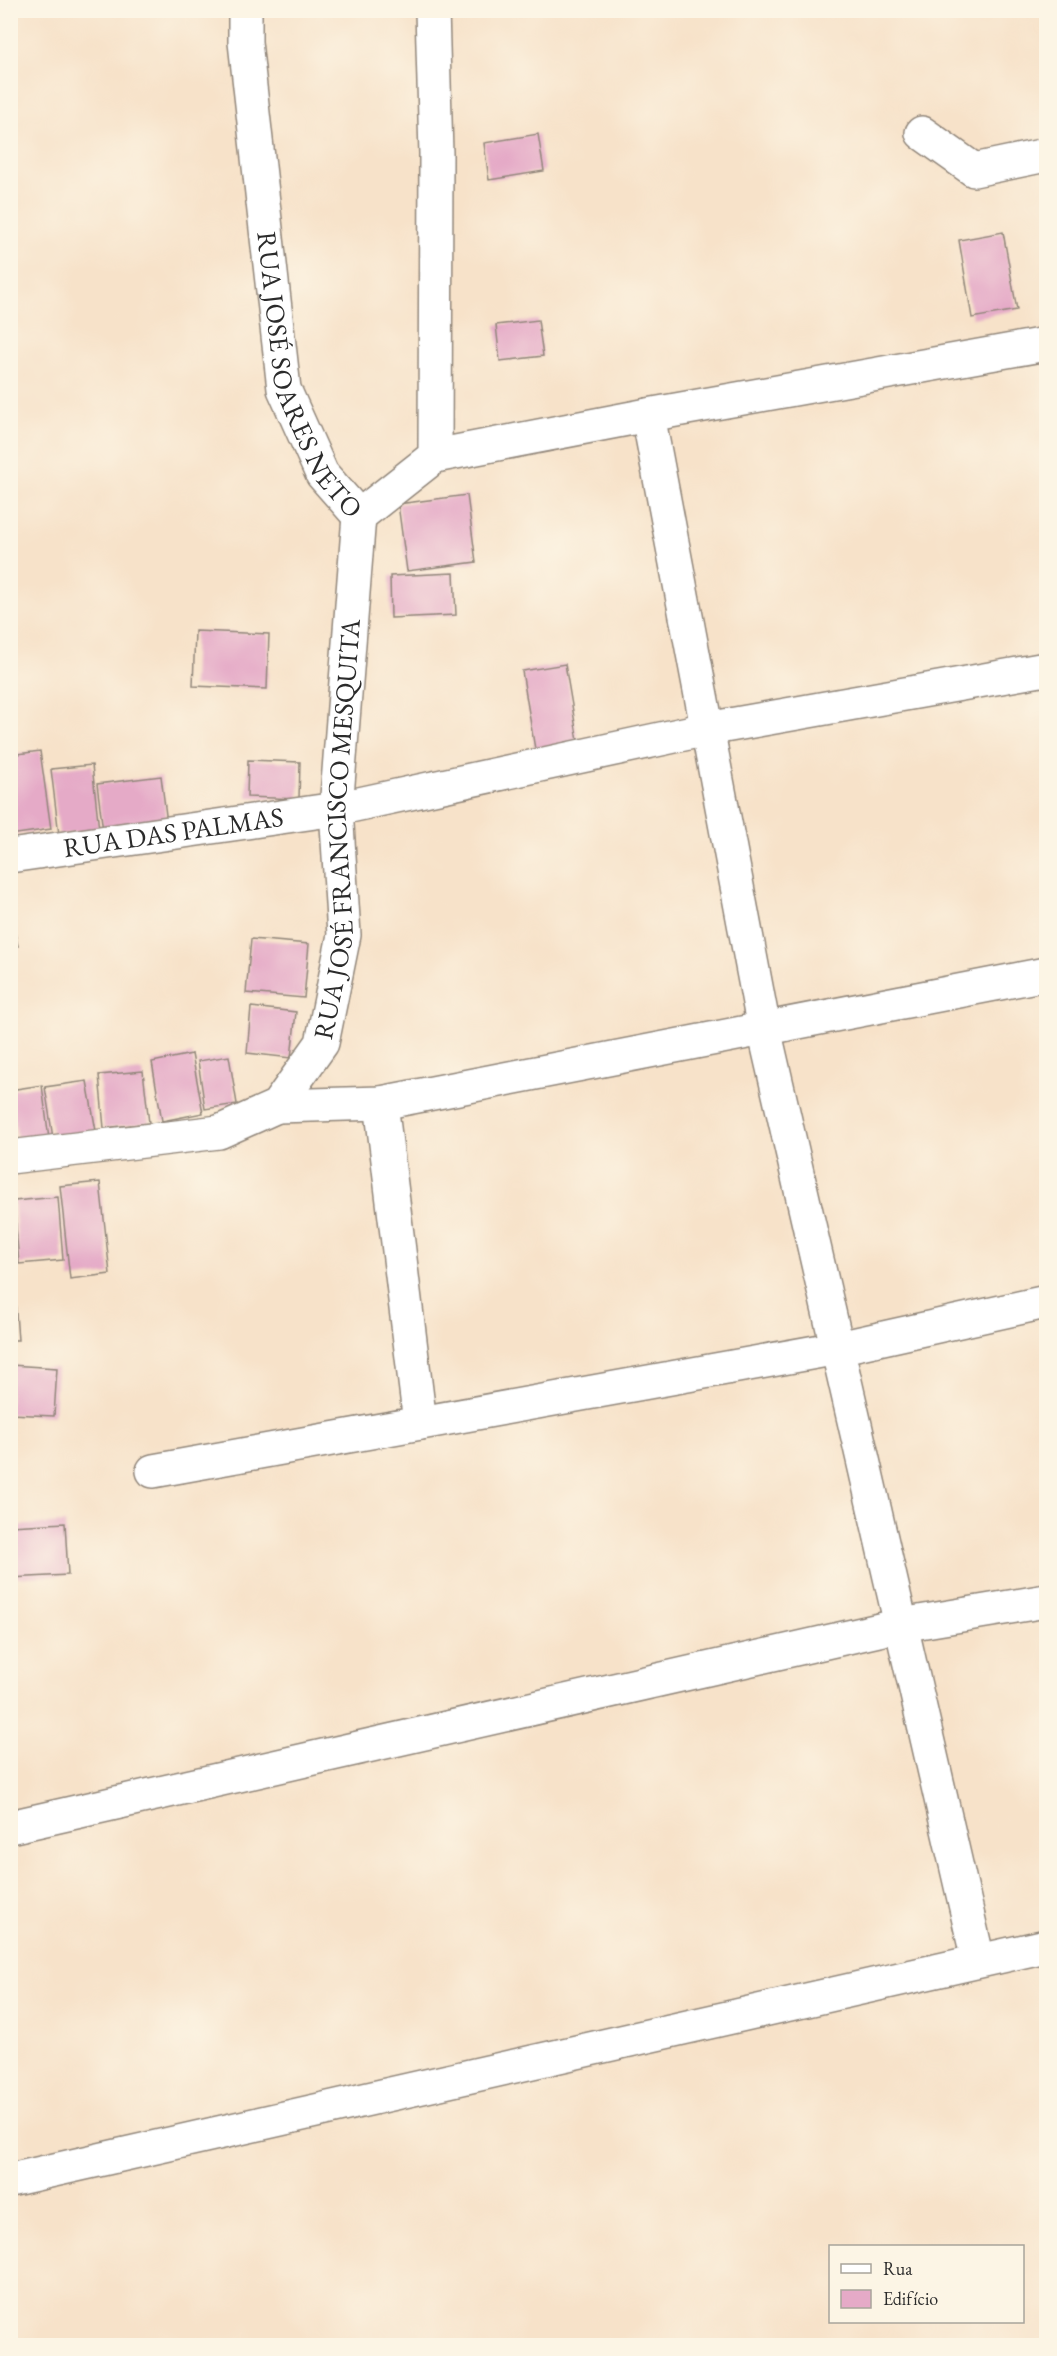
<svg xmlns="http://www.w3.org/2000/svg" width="1057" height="2356" font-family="'EB Garamond',serif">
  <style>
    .building { fill: #e5aac7 }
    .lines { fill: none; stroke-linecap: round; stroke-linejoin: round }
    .minor-casing { stroke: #91867a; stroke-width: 36 }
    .minor { stroke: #fff; stroke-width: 33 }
    .labels { text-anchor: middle; stroke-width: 5; stroke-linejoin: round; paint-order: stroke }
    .street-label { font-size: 27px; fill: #2b2b2b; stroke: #fcf5e5 }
  </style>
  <rect width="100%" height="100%" fill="#fcf5e5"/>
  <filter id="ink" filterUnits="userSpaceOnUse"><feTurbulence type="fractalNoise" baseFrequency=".0167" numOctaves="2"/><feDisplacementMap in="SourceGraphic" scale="12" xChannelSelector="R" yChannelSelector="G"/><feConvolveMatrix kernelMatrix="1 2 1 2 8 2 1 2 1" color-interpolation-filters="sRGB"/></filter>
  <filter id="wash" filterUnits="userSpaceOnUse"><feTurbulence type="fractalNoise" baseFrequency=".008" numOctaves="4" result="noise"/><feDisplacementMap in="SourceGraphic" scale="24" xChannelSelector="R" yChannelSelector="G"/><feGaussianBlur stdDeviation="1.35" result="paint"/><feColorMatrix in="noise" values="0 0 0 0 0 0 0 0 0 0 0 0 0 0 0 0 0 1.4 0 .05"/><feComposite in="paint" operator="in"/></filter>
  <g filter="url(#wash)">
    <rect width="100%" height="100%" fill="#f7e2c9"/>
    <g id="blocks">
      <!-- building -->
      <g class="building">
        <polygon points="538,134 544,171 489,180 484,143"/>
        <polygon points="1003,232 1017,310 972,318 959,240"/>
        <polygon points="538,320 543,356 500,361 496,325"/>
        <polygon points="467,495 476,562 407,571 398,504"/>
        <polygon points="454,573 456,615 391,618 390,576"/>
        <polygon points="195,631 269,634 267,689 193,686"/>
        <polygon points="565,664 579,747 536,755 522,671"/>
        <polygon points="40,751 51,829 10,835 10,755"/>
        <polygon points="248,760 300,762 299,799 247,797"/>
        <polygon points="92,765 99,830 59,835 51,769"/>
        <polygon points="161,776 167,823 103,831 97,784"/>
        <polygon points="10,912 18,946 10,947"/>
        <polygon points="251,939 309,944 304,998 246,993"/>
        <polygon points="251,1007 296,1012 291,1058 247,1053"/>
        <polygon points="192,1054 203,1113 162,1121 152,1062"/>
        <polygon points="229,1056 237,1104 205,1109 198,1061"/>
        <polygon points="143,1071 149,1123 104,1128 99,1075"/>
        <polygon points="87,1081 96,1131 53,1138 45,1087"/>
        <polygon points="42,1085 49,1139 18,1144 10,1090"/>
        <polygon points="100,1182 110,1274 70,1279 60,1186"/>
        <polygon points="58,1197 63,1260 19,1264 14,1201"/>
        <polygon points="10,1299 15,1299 18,1340 10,1340"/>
        <polygon points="10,1365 57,1368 54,1416 10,1414"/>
        <polygon points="65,1523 68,1575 10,1578 10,1526"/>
      </g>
    </g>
  </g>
  <g filter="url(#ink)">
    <use href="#blocks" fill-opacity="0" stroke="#91867a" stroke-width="1.5"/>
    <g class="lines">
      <defs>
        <g id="minor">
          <path id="s1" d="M245 10V42L284 389 322 474 359 516"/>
          <polyline points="922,133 974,170 1046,155"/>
          <polyline points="648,415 764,1029 978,1960"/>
          <polyline points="435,456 648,415 1046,344"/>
          <polyline points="359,516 435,456 436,154 432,10"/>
          <path id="s2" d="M10 856 336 809 707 729 1046 669"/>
          <polyline points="381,1103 420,1423"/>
          <polyline points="277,1106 381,1103 1046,974"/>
          <path id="s3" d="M10 1157 219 1132 277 1106 322 1043 344 935 336 809 359 516"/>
          <polyline points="153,1471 838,1348 1046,1302"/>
          <polyline points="10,1827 901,1625 1046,1601"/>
          <polyline points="10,2180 1046,1946"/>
        </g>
      </defs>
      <!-- minor casing -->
      <use href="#minor" class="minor-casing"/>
      <!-- minor -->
      <use href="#minor" class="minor"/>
    </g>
  </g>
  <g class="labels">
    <!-- street labels -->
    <g class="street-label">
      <text dy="9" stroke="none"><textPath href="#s1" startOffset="375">RUA JOSÉ SOARES NETO</textPath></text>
      <text dy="9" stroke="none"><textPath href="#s3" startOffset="567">RUA JOSÉ FRANCISCO MESQUITA</textPath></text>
      <text dy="9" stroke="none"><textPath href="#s2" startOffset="165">RUA DAS PALMAS</textPath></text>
    </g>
  </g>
  <!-- margin -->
  <rect width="1057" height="2356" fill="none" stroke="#fcf5e5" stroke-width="36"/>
  <!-- legend -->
  <rect x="829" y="2245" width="195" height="78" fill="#fcf5e5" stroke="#a8a49b" stroke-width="1.5"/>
  <rect x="841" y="2264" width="30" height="9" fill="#ffffff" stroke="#a8a49b" stroke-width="1.5"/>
  <text x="883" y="2275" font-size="18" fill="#2b2b2b">Rua</text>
  <rect x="841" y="2290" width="30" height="18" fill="#e5aac7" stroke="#a8a49b" stroke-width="1.5"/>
  <text x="883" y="2305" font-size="18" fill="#2b2b2b">Edifício</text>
</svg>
